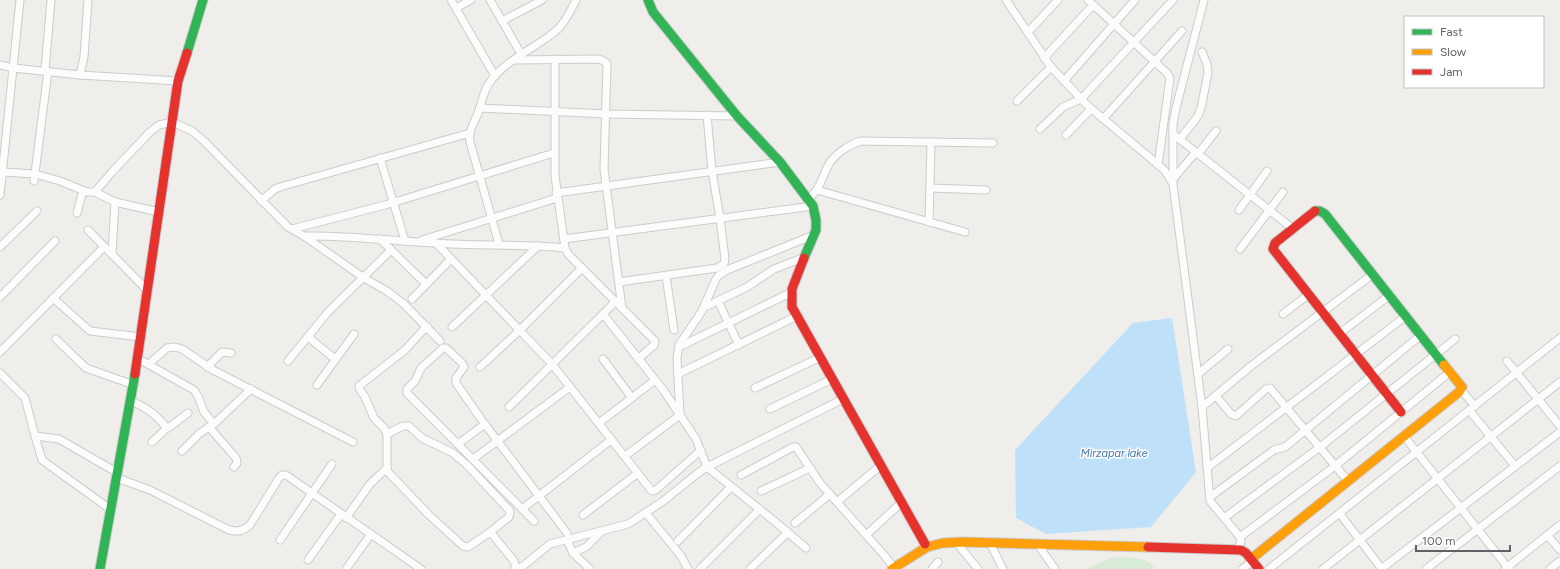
<svg xmlns="http://www.w3.org/2000/svg" width="1560" height="569" font-family="Figtree,sans-serif">
  <style>
    .green { fill: #d8ebd6 }
    .water { fill: #bfe0f9 }
    .lines { fill: none; stroke-linecap: round; stroke-linejoin: round }
    .street-casing { stroke: #cbcccc; stroke-width: 9 }
    .fast-casing { stroke: #cacacb; stroke-width: 11 }
    .slow-casing { stroke: #cacacb; stroke-width: 11 }
    .jam-casing { stroke: #cacacb; stroke-width: 11 }
    .street { stroke: #fdfcfc; stroke-width: 7 }
    .fast { stroke: #30b455; stroke-width: 9 }
    .slow { stroke: #ff9f0a; stroke-width: 9 }
    .jam { stroke: #e5322d; stroke-width: 9 }
    .labels { text-anchor: middle; stroke-width: 3; stroke-linejoin: round; paint-order: stroke }
    .water-label { font-size: 11px; font-style: italic; fill: #4174aa; stroke: #fff }
  </style>
  <rect width="100%" height="100%" fill="#efeeea"/>
  <!-- green -->
  <path class="green" d="M1113 557C1128 558 1146 555 1155 569H1086Z"/>
  <!-- water -->
  <polygon class="water" points="1172,318 1196,472 1151,527 1046,534 1016,518 1015,450 1133,323"/>
  <g class="lines">
    <defs>
      <g id="street">
        <polyline points="451,0 495,76"/>
        <polyline points="490,0 521,54"/>
        <polyline points="1006,0 1051,67 1088,106 1161,167 1165,171 1173,184 1202,407 1210,501 1240,537 1241,541 1238,550"/>
        <polyline points="1088,0 1167,73 1170,78 1158,165"/>
        <polyline points="456,8 471,0"/>
        <polyline points="502,21 542,0"/>
        <polyline points="1028,32 1058,0"/>
        <polyline points="1044,58 1093,5"/>
        <polyline points="555,59 555,176 565,248 568,254 655,341 654,345 638,359"/>
        <polyline points="514,60 600,59 605,62 607,64 604,169 622,308"/>
        <polyline points="0,65 13,68 80,75 178,81"/>
        <polyline points="45,70 51,0"/>
        <polyline points="80,75 84,57 88,0"/>
        <polyline points="1064,81 1135,0"/>
        <polyline points="1017,101 1051,67"/>
        <polyline points="480,108 607,114 737,116"/>
        <polyline points="1103,119 1182,31"/>
        <polyline points="1040,129 1063,107 1081,99 1173,0"/>
        <polyline points="1173,134 1292,228"/>
        <polyline points="1066,135 1091,109"/>
        <polyline points="1180,139 1198,116 1201,108 1208,73 1207,64 1202,52"/>
        <polyline points="1198,154 1216,131"/>
        <polyline points="380,158 405,241"/>
        <polyline points="3,172 35,174 60,181 87,192 95,192 115,202 159,212"/>
        <polyline points="1173,179 1196,152"/>
        <polyline points="34,181 48,71"/>
        <polyline points="1173,182 1173,124 1176,108 1204,0"/>
        <polyline points="930,188 986,190"/>
        <polyline points="817,190 965,232"/>
        <polyline points="95,192 112,172 149,133 159,125 173,122 192,131 204,141 288,227 304,236 364,278 387,291 404,304 440,341"/>
        <polyline points="556,193 780,162"/>
        <polyline points="0,195 20,0"/>
        <path d="M809 198C820 190 822 177 828 166 833 155 850 144 861 141L993 143"/>
        <polyline points="261,201 275,189 280,187 470,133"/>
        <polyline points="1239,210 1267,171"/>
        <polyline points="77,213 83,191"/>
        <polyline points="929,222 931,142"/>
        <polyline points="292,229 385,205 554,153"/>
        <polyline points="88,230 148,291"/>
        <path d="M304 236C347 235 391 241 434 243 478 246 521 244 565 248"/>
        <polyline points="380,239 426,284"/>
        <polyline points="564,239 813,206"/>
        <polyline points="422,240 557,198"/>
        <polyline points="436,243 552,364 651,490 653,491 656,490 701,450"/>
        <path d="M499 244 470 142C468 131 474 124 478 113 482 103 483 91 490 82 507 58 537 48 558 29 566 21 571 10 576 0"/>
        <polyline points="0,247 37,211"/>
        <polyline points="1240,249 1283,192"/>
        <polyline points="112,254 115,202"/>
        <polyline points="666,276 674,330"/>
        <polyline points="619,282 717,268 724,264 725,259 720,218 712,171 707,115"/>
        <polyline points="0,297 55,241"/>
        <polyline points="53,298 90,331 141,337"/>
        <polyline points="412,299 451,259"/>
        <polyline points="718,301 739,345"/>
        <polyline points="703,308 747,287 774,269 805,257"/>
        <polyline points="603,314 616,301"/>
        <polyline points="1283,314 1308,295"/>
        <polyline points="427,326 405,350 359,386 359,388 365,397 374,418 384,428 387,434 387,471 429,515 463,546 468,547 489,533 492,534 514,561 515,564 515,569"/>
        <polyline points="452,327 538,246"/>
        <polyline points="1339,334 1390,295"/>
        <polyline points="308,337 335,359"/>
        <polyline points="56,339 86,368 134,385"/>
        <polyline points="679,347 790,293"/>
        <polyline points="0,352 104,247"/>
        <polyline points="137,358 194,390 198,396 204,412 214,424"/>
        <polyline points="603,359 632,398"/>
        <polyline points="288,361 328,312 391,250"/>
        <polyline points="1507,361 1560,426"/>
        <polyline points="149,364 167,348 175,347 182,349 213,370 353,442"/>
        <polyline points="207,367 222,352 231,353"/>
        <polyline points="480,367 520,330 582,268"/>
        <polyline points="0,373 25,398 35,436 59,439 118,473"/>
        <polyline points="678,374 797,316"/>
        <polyline points="1198,374 1228,349"/>
        <polyline points="317,385 354,334"/>
        <polyline points="755,388 821,357"/>
        <polyline points="1461,390 1475,406"/>
        <polyline points="1216,396 1231,414 1236,416 1266,389 1270,388 1348,481"/>
        <path d="M131 401C148 408 155 414 167 428"/>
        <polyline points="509,407 603,314 664,391 696,439 707,467 773,520 806,548"/>
        <polyline points="1202,407 1251,366 1373,274"/>
        <polyline points="770,409 832,379"/>
        <polyline points="1469,410 1515,466"/>
        <polyline points="599,423 655,380"/>
        <polyline points="209,427 236,458 237,463 234,467"/>
        <polyline points="387,434 403,426 409,426 422,438 453,453 467,465 510,511 509,517 489,533"/>
        <polyline points="35,436 42,460 110,509"/>
        <polyline points="1404,436 1509,569"/>
        <polyline points="152,442 167,428 171,426 188,413"/>
        <polyline points="458,444 485,424"/>
        <polyline points="182,451 200,433 214,424 251,389"/>
        <polyline points="625,456 680,415 677,358 679,345 702,311 716,279 719,275 727,270 814,235"/>
        <polyline points="473,459 570,387"/>
        <polyline points="1207,468 1406,316"/>
        <polyline points="741,475 793,447 796,447 820,483 884,555 894,568"/>
        <path d="M117 478 150 490 229 530C238 532 243 531 250 525L279 478 282 475H286L421 569"/>
        <polyline points="761,491 810,468"/>
        <polyline points="1210,497 1274,450 1285,447 1421,335"/>
        <polyline points="837,502 880,466"/>
        <polyline points="522,509 611,440"/>
        <polyline points="646,513 681,556 688,569"/>
        <polyline points="1340,514 1382,569"/>
        <polyline points="583,515 638,473"/>
        <polyline points="346,518 370,484 387,468"/>
        <polyline points="1224,518 1320,447 1455,339"/>
        <polyline points="534,521 407,393 407,389 415,381 421,368 443,348 446,348 462,363 464,367 456,378 456,383 481,419 567,533"/>
        <polyline points="795,523 830,494"/>
        <polyline points="866,535 901,503"/>
        <polyline points="1547,535 1560,550"/>
        <polyline points="1240,537 1335,466 1450,372"/>
        <polyline points="280,540 332,464"/>
        <polyline points="567,540 573,553 590,569"/>
        <polyline points="678,541 731,487"/>
        <polyline points="956,542 978,569"/>
        <polyline points="990,543 1003,569"/>
        <polyline points="1038,545 1055,569"/>
        <polyline points="573,553 586,547 602,531"/>
        <polyline points="308,560 341,514"/>
        <polyline points="346,569 371,534"/>
        <polyline points="518,569 523,566 550,544 628,524 662,502 698,473 707,467 843,399"/>
        <polyline points="700,569 760,509"/>
        <polyline points="750,569 788,532"/>
        <polyline points="932,569 938,562"/>
        <polyline points="1242,569 1253,561"/>
        <polyline points="1269,569 1560,338"/>
        <polyline points="1323,569 1560,382"/>
        <polyline points="1381,569 1560,432"/>
        <polyline points="1426,569 1560,466"/>
        <polyline points="1505,569 1560,525"/>
        <polyline points="1550,569 1560,561"/>
      </g>
      <g id="fast">
        <polyline points="648,0 653,12 737,116 780,162 813,206 816,220 816,230 804,258"/>
        <polyline points="187,53 203,0"/>
        <polyline points="1315,211 1320,211 1325,214 1444,365"/>
        <polyline points="100,569 135,374"/>
      </g>
      <g id="slow">
        <polyline points="925,544 927,547 943,543 964,542 1148,547"/>
        <polyline points="1251,559 1459,392 1462,387 1444,365"/>
        <polyline points="892,569 927,547"/>
      </g>
      <g id="jam">
        <polyline points="1315,211 1275,243 1273,249 1401,412"/>
        <polyline points="804,258 792,289 792,307 925,544"/>
        <polyline points="135,374 178,81 187,53"/>
        <polyline points="1148,547 1241,550 1246,553 1259,569"/>
      </g>
    </defs>
    <!-- street casing -->
    <use href="#street" class="street-casing"/>
    <!-- fast casing -->
    <use href="#fast" class="fast-casing"/>
    <!-- slow casing -->
    <use href="#slow" class="slow-casing"/>
    <!-- jam casing -->
    <use href="#jam" class="jam-casing"/>
    <!-- street -->
    <use href="#street" class="street"/>
    <!-- fast -->
    <use href="#fast" class="fast"/>
    <!-- slow -->
    <use href="#slow" class="slow"/>
    <!-- jam -->
    <use href="#jam" class="jam"/>
  </g>
  <g class="labels">
    <!-- water labels -->
    <g class="water-label">
      <text x="1114" y="457">Mirzapar lake</text>
    </g>
  </g>
  <!-- legend -->
  <rect x="1404" y="16" width="140" height="72" fill="#ffffff" stroke="#bfc1c3"/>
  <rect x="1412" y="29" width="20" height="6" fill="#30b455" stroke="#bfc1c3"/>
  <text x="1440" y="36" font-size="12" fill="#5f6368">Fast</text>
  <rect x="1412" y="49" width="20" height="6" fill="#ff9f0a" stroke="#bfc1c3"/>
  <text x="1440" y="56" font-size="12" fill="#5f6368">Slow</text>
  <rect x="1412" y="69" width="20" height="6" fill="#e5322d" stroke="#bfc1c3"/>
  <text x="1440" y="76" font-size="12" fill="#5f6368">Jam</text>
  <!-- scale -->
  <path d="M1416 545v6h94v-6" fill="none" stroke="#5f6368" stroke-width="2"/>
  <text x="1422" y="545" font-size="12" fill="#5f6368" stroke="#ffffff" stroke-width="3" paint-order="stroke">100 m</text>
</svg>
